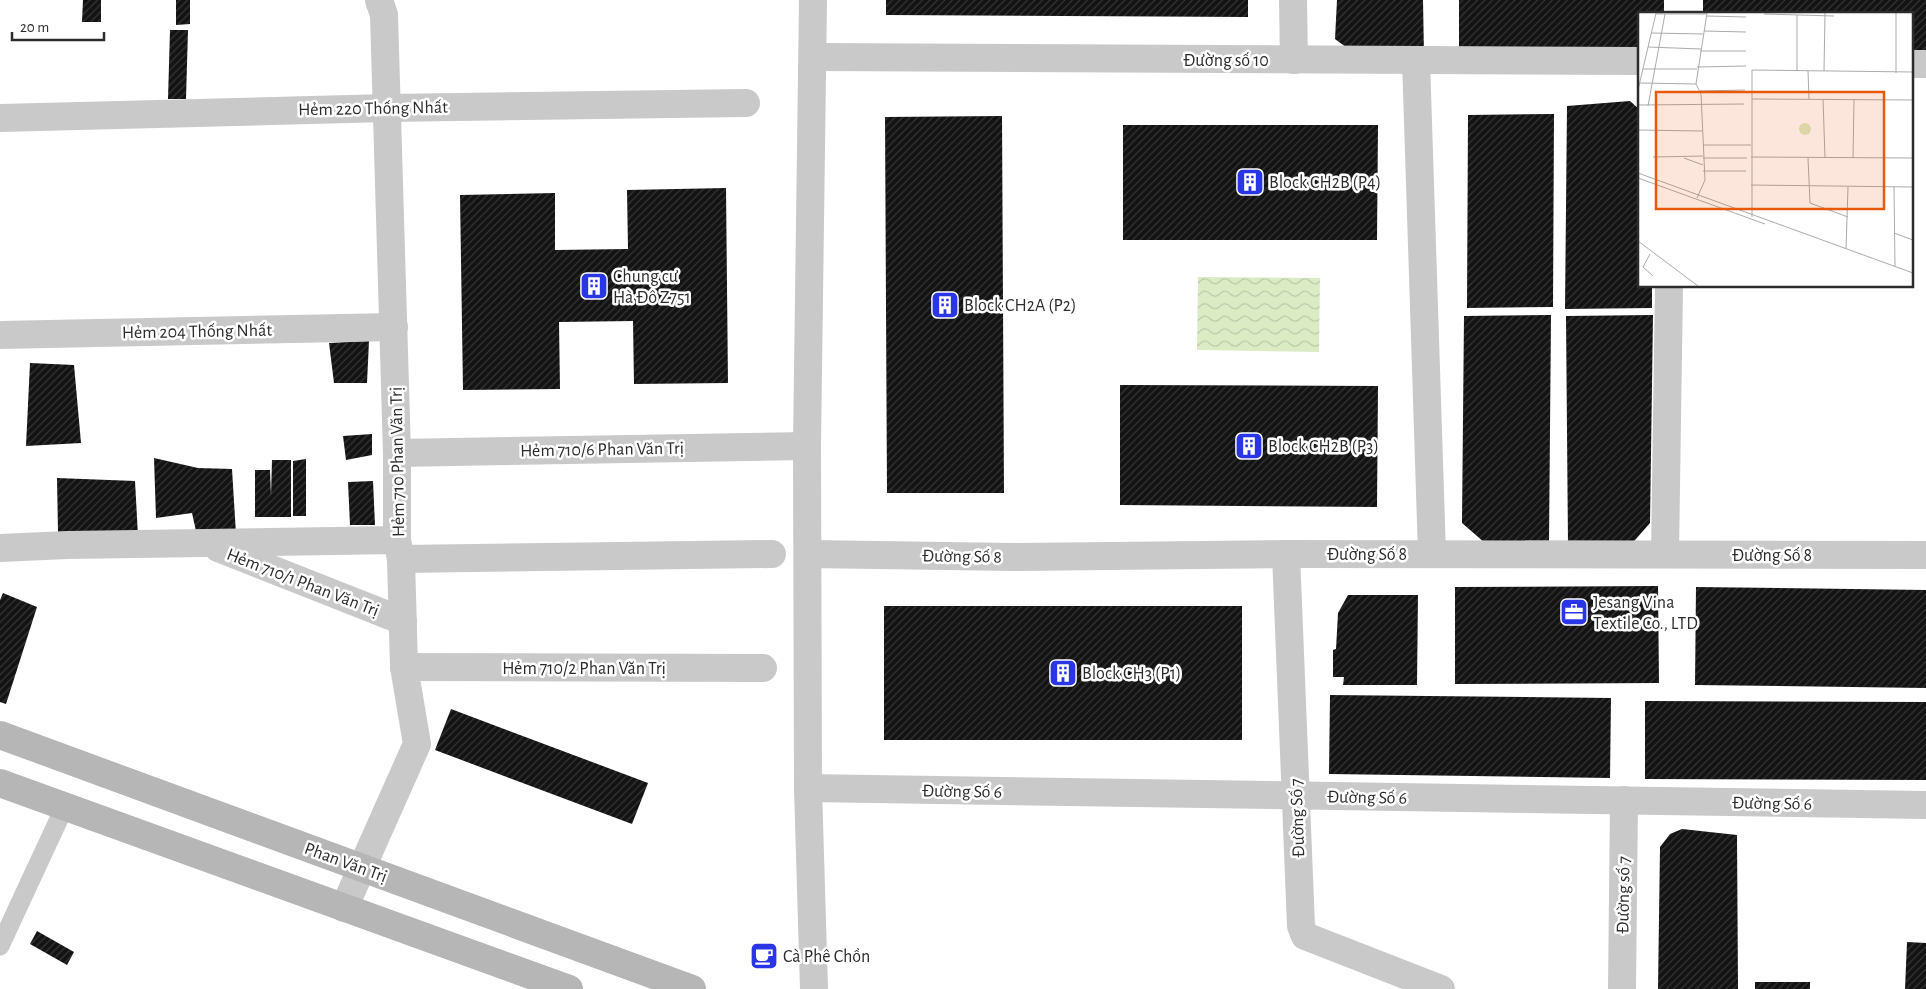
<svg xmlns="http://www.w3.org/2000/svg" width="1926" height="989" font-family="'Alegreya Sans',sans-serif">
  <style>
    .water { fill: url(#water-waves) }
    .building { fill: url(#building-hatch) }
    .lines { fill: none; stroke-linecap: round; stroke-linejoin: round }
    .service { stroke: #c9c9c9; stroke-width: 19 }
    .minor { stroke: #c9c9c9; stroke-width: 28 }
    .secondary { stroke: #b6b6b6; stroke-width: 28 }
    .labels { text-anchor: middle; stroke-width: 5; stroke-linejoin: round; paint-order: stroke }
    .street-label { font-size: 18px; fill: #2c2c2c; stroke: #fff }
    .poi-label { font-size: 18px; fill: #2c2c2c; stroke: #fff; text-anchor: start }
    .inset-road { fill: none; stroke: #ababab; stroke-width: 1 }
    .view { fill: #e8590c; fill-opacity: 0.15; stroke: #e8590c; stroke-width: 2.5 }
    .inset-edge { fill: none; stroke: #2c2c2c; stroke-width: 2.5 }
  </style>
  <defs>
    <pattern id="water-waves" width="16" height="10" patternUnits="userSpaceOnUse" patternTransform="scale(1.25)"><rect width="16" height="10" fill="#dbebc4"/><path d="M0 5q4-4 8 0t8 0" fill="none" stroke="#bccaa9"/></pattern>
    <pattern id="building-hatch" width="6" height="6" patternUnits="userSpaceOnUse" patternTransform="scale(1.25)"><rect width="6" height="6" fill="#131313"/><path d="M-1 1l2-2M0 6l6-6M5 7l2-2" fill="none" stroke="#363636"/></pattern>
  </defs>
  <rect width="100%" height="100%" fill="#fff"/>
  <!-- water -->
  <polygon class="water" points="1198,277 1320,278 1319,352 1197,350"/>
  <!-- building -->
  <g class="building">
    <polygon points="83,0 101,0 101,22 82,22"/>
    <polygon points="176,0 190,0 190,24 176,25"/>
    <polygon points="886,0 1248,0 1248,17 886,15"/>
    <polygon points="1337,0 1423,0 1424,56 1355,54 1335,39"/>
    <polygon points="1459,0 1664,0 1664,14 1640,14 1640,57 1459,55"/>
    <polygon points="1703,0 1926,0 1926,54 1912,54 1912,14 1703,14"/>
    <polygon points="170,30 188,30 186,99 168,99"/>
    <polygon points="1630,101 1640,110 1640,286 1652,286 1652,308 1565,309 1567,106"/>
    <polygon points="1554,114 1553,307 1467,308 1468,115"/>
    <polygon points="1002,116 1004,493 887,493 885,117"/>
    <polygon points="1123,125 1378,125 1377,240 1123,240"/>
    <polygon points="726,188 728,383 634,384 633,321 559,322 560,389 463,390 460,195 555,193 555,250 628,249 627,190"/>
    <polygon points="1551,315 1549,542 1485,543 1462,523 1464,316"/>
    <polygon points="1653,315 1650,523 1629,547 1568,544 1566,316"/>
    <polygon points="369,341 367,383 334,383 329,343"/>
    <polygon points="30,363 74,365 81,443 26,446"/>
    <polygon points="1120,385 1378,386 1377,507 1120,505"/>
    <polygon points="372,434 372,455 346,460 343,436"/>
    <polygon points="154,458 198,468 232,469 236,534 196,531 192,513 156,518"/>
    <polygon points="306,459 306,516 293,516 293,461"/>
    <polygon points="272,460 291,460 291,517 255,517 255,470 270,470 271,496"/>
    <polygon points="57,478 135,481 138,536 58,532"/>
    <polygon points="373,481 375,525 350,525 348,482"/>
    <polygon points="1658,586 1659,683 1455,684 1455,587"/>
    <polygon points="1696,587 1926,590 1926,688 1695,685"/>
    <polygon points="3,593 37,607 6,704 0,702 0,600"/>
    <polygon points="1348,595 1418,595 1417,685 1343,685 1344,677 1333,677 1333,650 1336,649 1338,613"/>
    <rect x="884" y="606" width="358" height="134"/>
    <polygon points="1330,695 1611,698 1610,778 1329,774"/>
    <polygon points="1645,701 1926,702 1926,780 1645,779"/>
    <polygon points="451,709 648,783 632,824 435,750"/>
    <polygon points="1682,829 1737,835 1738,989 1658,989 1660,847 1670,834"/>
    <polygon points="37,931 74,952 67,965 30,944"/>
    <polygon points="1907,942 1926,943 1926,989 1905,989"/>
    <rect x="1755" y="982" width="55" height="7"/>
  </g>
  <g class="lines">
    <!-- service -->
    <polyline class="service" points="0,946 65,806"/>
    <!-- minor -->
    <g class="minor">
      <polyline points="813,0 807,446 808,788 814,989"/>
      <polyline points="1293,0 1294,60"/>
      <polyline points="813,57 1640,61"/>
      <polyline points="1416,60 1432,554"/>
      <polyline points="1912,64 1926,64"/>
      <polyline points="0,118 387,108 746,103"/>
      <polyline points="0,335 394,327"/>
      <polyline points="397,453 807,446"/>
      <polyline points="0,548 67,545 397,540"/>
      <polyline points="218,548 403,621"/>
      <polyline points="808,554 1015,557 1286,554 1926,555"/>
      <polyline points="1286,554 1301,926 1305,936 1441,989"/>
      <polyline points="1665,554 1669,286"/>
      <polyline points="401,559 772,554"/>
      <polyline points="404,667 763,668"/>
      <polyline points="808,788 1926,805"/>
      <polyline points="344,908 417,744 404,667 401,559 397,540 397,453 384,15 379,0"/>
      <polyline points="1622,989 1624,800"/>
    </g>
    <!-- secondary -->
    <g class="secondary">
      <polyline points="0,735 692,989"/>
      <polyline points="0,783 569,989"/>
    </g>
  </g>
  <!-- icons -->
  <defs>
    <symbol id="building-square" viewBox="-11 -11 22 22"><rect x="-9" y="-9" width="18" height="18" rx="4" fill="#2a35e6" stroke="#fff"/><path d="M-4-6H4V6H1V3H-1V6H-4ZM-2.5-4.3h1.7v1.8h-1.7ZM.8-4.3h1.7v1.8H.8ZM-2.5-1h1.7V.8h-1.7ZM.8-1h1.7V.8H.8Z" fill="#fff"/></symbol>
    <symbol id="office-square" viewBox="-11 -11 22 22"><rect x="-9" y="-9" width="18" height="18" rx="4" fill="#2a35e6" stroke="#fff"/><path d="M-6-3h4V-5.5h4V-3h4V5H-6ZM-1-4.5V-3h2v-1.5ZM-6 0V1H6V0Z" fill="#fff"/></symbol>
    <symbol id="cafe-square" viewBox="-11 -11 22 22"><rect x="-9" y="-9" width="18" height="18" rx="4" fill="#2a35e6" stroke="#fff"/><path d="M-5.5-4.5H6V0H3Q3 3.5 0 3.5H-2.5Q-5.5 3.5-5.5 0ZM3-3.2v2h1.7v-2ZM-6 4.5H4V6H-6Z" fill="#fff"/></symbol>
  </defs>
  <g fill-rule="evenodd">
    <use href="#building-square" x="1234" y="166" width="32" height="32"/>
    <use href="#building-square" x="578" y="270" width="32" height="32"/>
    <use href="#building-square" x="929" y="289" width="32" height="32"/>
    <use href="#building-square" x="1233" y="430" width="32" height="32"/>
    <use href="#office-square" x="1558" y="596" width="32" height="32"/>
    <use href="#building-square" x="1047" y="657" width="32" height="32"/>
    <use href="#cafe-square" x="748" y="940" width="32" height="32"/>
  </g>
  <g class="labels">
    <!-- street labels -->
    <g class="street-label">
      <text x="1226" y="66">Đường số 10</text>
      <text transform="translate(373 108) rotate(-1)" y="6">Hẻm 220 Thống Nhất</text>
      <text transform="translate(197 331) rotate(-1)" y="6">Hẻm 204 Thống Nhất</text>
      <text transform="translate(602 449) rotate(-1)" y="6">Hẻm 710/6 Phan Văn Trị</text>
      <text transform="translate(397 462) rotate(-91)" y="6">Hẻm 710 Phan Văn Trị</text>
      <text x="1367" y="560">Đường Số 8</text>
      <text x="1772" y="561">Đường Số 8</text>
      <text transform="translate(962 556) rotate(1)" y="6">Đường Số 8</text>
      <text transform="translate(303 582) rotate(21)" y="6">Hẻm 710/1 Phan Văn Trị</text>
      <text x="584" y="674">Hẻm 710/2 Phan Văn Trị</text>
      <text transform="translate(962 791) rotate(1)" y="6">Đường Số 6</text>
      <text transform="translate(1367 797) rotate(1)" y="6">Đường Số 6</text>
      <text transform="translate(1772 803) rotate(1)" y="6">Đường Số 6</text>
      <text transform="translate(1297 818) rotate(-92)" y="6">Đường Số 7</text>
      <text transform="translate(346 862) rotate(20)" y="6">Phan Văn Trị</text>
      <text transform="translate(1623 895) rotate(-89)" y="6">Đường số 7</text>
    </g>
    <!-- poi labels -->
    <g class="poi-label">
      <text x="1269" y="188">Block CH2B (P4)</text>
      <text x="613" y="282">Chung cư<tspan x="613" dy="21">Hà Đô Z751</tspan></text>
      <text x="964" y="311">Block CH2A (P2)</text>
      <text x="1268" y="452">Block CH2B (P3)</text>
      <text x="1593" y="608">Jesang Vina<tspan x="1593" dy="21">Textile Co., LTD</tspan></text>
      <text x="1082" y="679">Block CH3 (P1)</text>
      <text x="783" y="962">Cà Phê Chồn</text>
    </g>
  </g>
  <!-- overview -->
  <g transform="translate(1638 12)">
    <rect width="275" height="275" fill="#fff"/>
    <path d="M161 117a6 6 0 1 1 12 0a6 6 0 1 1-12 0Z" fill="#dbebc4"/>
    <path class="inset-road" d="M258 1V61M18 2H69M126 2 196 4M159 3V59M69 4 108 5M66 19 108 20M13 21 65 22M10 35 63 37M62 39H108M59 55 108 54M5 57H59M170 59 171 87M186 59 187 1M2 71 58 72M58 72 63 82 67 168 59 186M58 72 69 1M0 78 18 1M62 79 107 78M114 87 275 88M185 87 187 146M0 93 106 92M10 94 27 2M0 118 64 119M65 133H113M15 145 65 144M113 145 275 146M46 146 65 153M65 146H109M170 146 172 191 210 205M215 146 216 87M65 159H108M0 161 275 261M0 166 127 212M113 173 275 175M256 175 257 255M114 205V58L275 60M256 221 275 228M0 229 60 274M208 237 210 175M12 242 5 255 15 264"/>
    <path class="view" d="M18 80H246V197H18Z"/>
    <rect width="275" height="275" class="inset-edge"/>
  </g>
  <!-- scale -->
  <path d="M12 32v8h92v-8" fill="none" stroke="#2c2c2c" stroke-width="2.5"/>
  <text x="20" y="32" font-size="15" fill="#2c2c2c" stroke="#ffffff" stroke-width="4" paint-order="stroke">20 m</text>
</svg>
